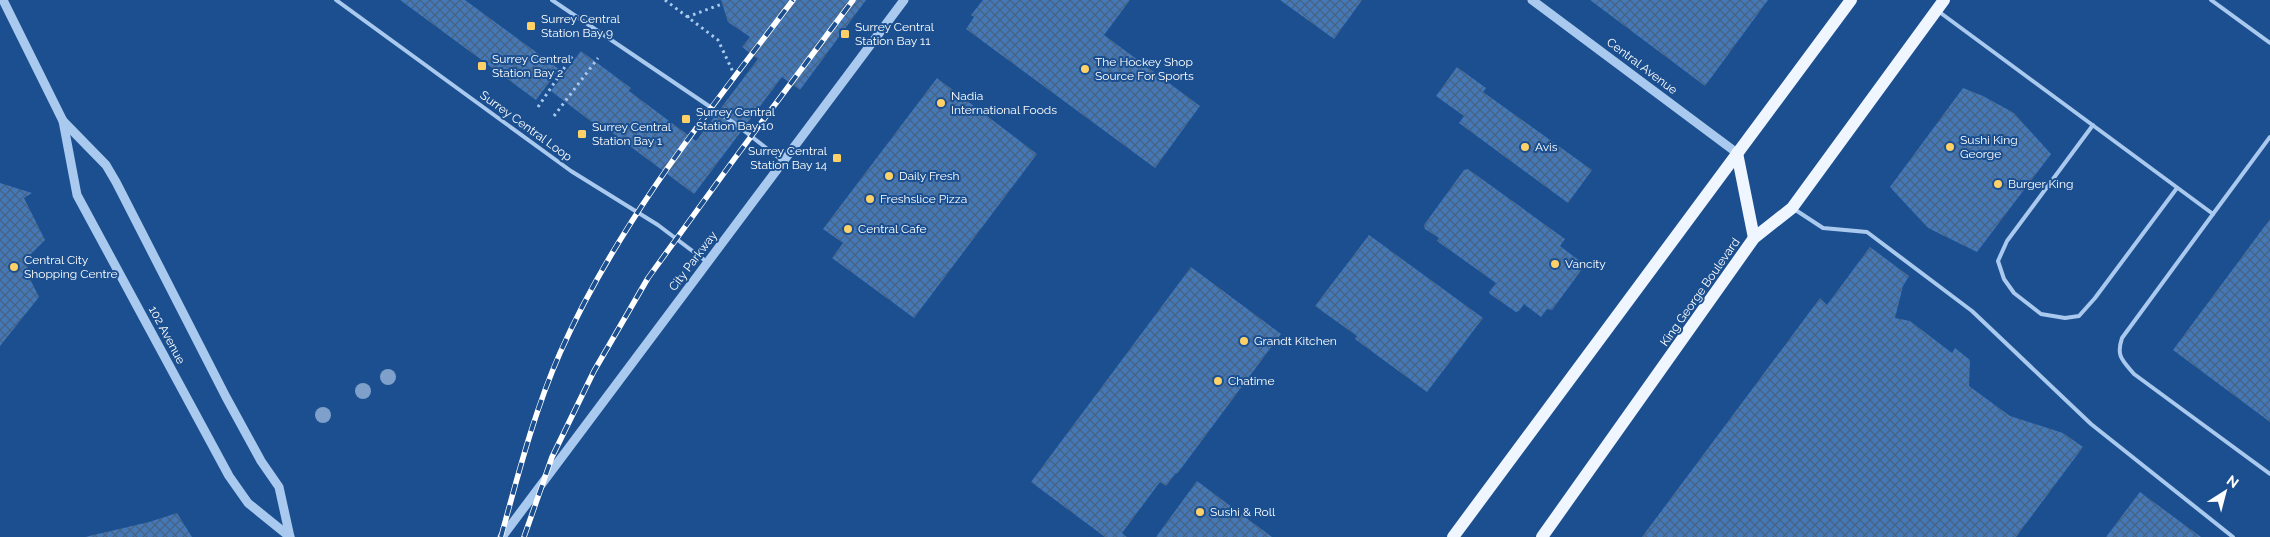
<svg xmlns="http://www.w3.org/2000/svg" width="2270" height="537" font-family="Raleway,sans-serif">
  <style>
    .building { fill: url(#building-cross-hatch) }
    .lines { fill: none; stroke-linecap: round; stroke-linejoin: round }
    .path { stroke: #a9c9ee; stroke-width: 3; stroke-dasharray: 2.5 4; stroke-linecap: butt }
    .service { stroke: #a9c9ee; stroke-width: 4 }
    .tertiary { stroke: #a9c9ee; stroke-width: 9 }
    .primary { stroke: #f0f6ff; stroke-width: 12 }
    .rail-casing { stroke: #fff; stroke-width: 5.5 }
    .rail { stroke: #1b4f8f; stroke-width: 4; stroke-dasharray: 11; stroke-linecap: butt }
    .tree { fill: #7ea0ca }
    .poi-dot { fill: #ffd166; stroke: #1b4f8f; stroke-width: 2 }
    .labels { text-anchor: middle; stroke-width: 4; stroke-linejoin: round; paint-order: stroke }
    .poi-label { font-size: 12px; fill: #fff; stroke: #1b4f8f; text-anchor: start }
    .street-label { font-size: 12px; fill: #fff; stroke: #1b4f8f }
  </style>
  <defs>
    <pattern id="building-cross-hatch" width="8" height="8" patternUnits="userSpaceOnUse" patternTransform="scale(1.25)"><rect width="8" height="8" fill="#4478b7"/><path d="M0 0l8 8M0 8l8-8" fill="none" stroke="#486282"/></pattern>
  </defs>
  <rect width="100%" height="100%" fill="#1b4f8f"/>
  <!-- building -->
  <g class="building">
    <polygon points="400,0 465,0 559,69 536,100"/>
    <polygon points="721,0 866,0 800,90 782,77 694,194 603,126 601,129 551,91 581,51 631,88 629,91 696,141 758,59 742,47 750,37 728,22"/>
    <polygon points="983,0 1130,0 1104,35 1200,106 1155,168 966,29 974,17 971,15"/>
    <polygon points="1280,0 1362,0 1334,39"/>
    <polygon points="1590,0 1768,0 1705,86"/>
    <polygon points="1457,67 1486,88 1483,92 1592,170 1568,203 1459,123 1464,116 1436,96"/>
    <polygon points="937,78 1037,154 914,318 832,258 843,243 823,229"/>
    <polygon points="1963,88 1983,96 2014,113 2051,154 1977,252 1928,228 1890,187"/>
    <polygon points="1468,169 1565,239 1560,246 1585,265 1552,310 1547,309 1541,317 1524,304 1519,311 1516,312 1490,294 1489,292 1496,283 1437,241 1439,238 1425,229 1424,225 1464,170"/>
    <polygon points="0,183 32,193 24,198 45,240 24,261 31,273 29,277 39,297 0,346"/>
    <polygon points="2270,219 2270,422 2173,350"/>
    <polygon points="1369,235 1483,318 1427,392 1355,339 1357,336 1315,306"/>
    <polygon points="1870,247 1909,276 1903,286 1895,318 1910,321 1952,353 1955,348 1970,360 1969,386 2010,416 2063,433 2083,447 2016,537 1642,537 1820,298 1827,305"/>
    <polygon points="1191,267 1281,334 1177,474 1176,473 1166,486 1160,482 1122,533 1127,537 1105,537 1031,482"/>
    <polygon points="1197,481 1272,537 1156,537"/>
    <polygon points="2140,492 2201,537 2106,537"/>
    <polygon points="177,513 192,537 85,537 149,522"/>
  </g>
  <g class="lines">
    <!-- path -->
    <g class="path">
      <polyline points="665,0 718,40 733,72"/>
      <polyline points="687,17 722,4"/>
      <polyline points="538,107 573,55"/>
      <polyline points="554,116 598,58"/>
    </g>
    <!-- service -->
    <g class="service">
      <polyline points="336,0 571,171 658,225 707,262"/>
      <polyline points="552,0 734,123 783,161"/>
      <polyline points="2211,0 2270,43"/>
      <path d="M1938 11 2213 214 2122 338C2116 356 2122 360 2134 374L2270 474"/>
      <polyline points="2093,125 2007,241 1998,261 2004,279 2014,293 2041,314 2065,318 2079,316 2095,298 2177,188"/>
      <polyline points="1794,209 1823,228 1867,232 1972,311 2091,424 2233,537"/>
      <polyline points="2213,214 2270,137"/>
    </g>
    <!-- tertiary -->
    <g class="tertiary">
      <polyline points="3,0 63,121 77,195 229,476 248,503 290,537"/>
      <polyline points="1532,0 1737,153"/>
      <polyline points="63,121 106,165 116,182 226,397 261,461 279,487 290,537"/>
      <polyline points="502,537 904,0"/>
    </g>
    <!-- primary -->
    <g class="primary">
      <polyline points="1737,153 1754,238"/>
      <polyline points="1453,537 1851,0"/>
      <polyline points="1542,537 1754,238 1792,208 1944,0"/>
    </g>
    <defs>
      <g id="rail">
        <path d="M501 537C518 475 534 412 560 353 617 224 708 112 793 0"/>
        <polyline points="524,537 552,457 594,371 648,278 735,158 853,0"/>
      </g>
    </defs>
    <!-- rail casing -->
    <use href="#rail" class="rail-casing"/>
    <!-- rail -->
    <use href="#rail" class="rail"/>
  </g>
  <!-- trees -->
  <g class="tree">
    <circle cx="388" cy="377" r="8"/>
    <circle cx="363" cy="391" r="8"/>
    <circle cx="323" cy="415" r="8"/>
  </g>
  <!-- markers -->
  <g class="poi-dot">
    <rect x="526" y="21" width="10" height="10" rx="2.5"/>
    <rect x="840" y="29" width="10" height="10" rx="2.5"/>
    <rect x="477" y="61" width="10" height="10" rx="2.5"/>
    <circle cx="1085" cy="69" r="5"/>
    <circle cx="941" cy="103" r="5"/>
    <rect x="681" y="114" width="10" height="10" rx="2.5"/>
    <rect x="577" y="129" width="10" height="10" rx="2.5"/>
    <circle cx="1525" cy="147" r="5"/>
    <circle cx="1950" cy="147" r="5"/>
    <rect x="832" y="153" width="10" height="10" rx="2.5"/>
    <circle cx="889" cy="176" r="5"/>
    <circle cx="1998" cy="184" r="5"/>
    <circle cx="870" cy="199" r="5"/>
    <circle cx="848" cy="229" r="5"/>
    <circle cx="1555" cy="264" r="5"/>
    <circle cx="14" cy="267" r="5"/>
    <circle cx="1244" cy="341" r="5"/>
    <circle cx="1218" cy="381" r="5"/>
    <circle cx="1200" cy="512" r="5"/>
  </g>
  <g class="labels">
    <!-- poi labels -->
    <g class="poi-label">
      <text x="541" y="23">Surrey Central<tspan x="541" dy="14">Station Bay 9</tspan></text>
      <text x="855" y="31">Surrey Central<tspan x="855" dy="14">Station Bay 11</tspan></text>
      <text x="492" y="63">Surrey Central<tspan x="492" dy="14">Station Bay 2</tspan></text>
      <text x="1095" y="66">The Hockey Shop<tspan x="1095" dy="14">Source For Sports</tspan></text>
      <text x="951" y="100">Nadia<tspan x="951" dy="14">International Foods</tspan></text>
      <text x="696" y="116">Surrey Central<tspan x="696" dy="14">Station Bay 10</tspan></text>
      <text x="592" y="131">Surrey Central<tspan x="592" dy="14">Station Bay 1</tspan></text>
      <text x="1960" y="144">Sushi King<tspan x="1960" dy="14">George</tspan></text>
      <text x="1535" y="151">Avis</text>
      <text x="827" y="155" text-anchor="end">Surrey Central<tspan x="827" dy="14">Station Bay 14</tspan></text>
      <text x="899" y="180">Daily Fresh</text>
      <text x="2008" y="188">Burger King</text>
      <text x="880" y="203">Freshslice Pizza</text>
      <text x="858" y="233">Central Cafe</text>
      <text x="24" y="264">Central City<tspan x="24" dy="14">Shopping Centre</tspan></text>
      <text x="1565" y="268">Vancity</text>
      <text x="1254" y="345">Grandt Kitchen</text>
      <text x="1228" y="385">Chatime</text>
      <text x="1210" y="516">Sushi &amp; Roll</text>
    </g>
    <!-- street labels -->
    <g class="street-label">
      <text transform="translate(1642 66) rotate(37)" y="4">Central Avenue</text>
      <text transform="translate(526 126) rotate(36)" y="4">Surrey Central Loop</text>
      <text transform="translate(693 261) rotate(-53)" y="4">City Parkway</text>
      <text transform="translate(1700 292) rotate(-55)" y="4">King George Boulevard</text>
      <text transform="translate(167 335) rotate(62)" y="4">102 Avenue</text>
    </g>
  </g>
  <!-- north arrow -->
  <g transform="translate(2225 492) rotate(36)" stroke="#1b4f8f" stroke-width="4" paint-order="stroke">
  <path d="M0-4L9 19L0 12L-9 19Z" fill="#ffffff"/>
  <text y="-8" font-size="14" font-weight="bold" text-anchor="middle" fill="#ffffff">N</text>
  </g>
</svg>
